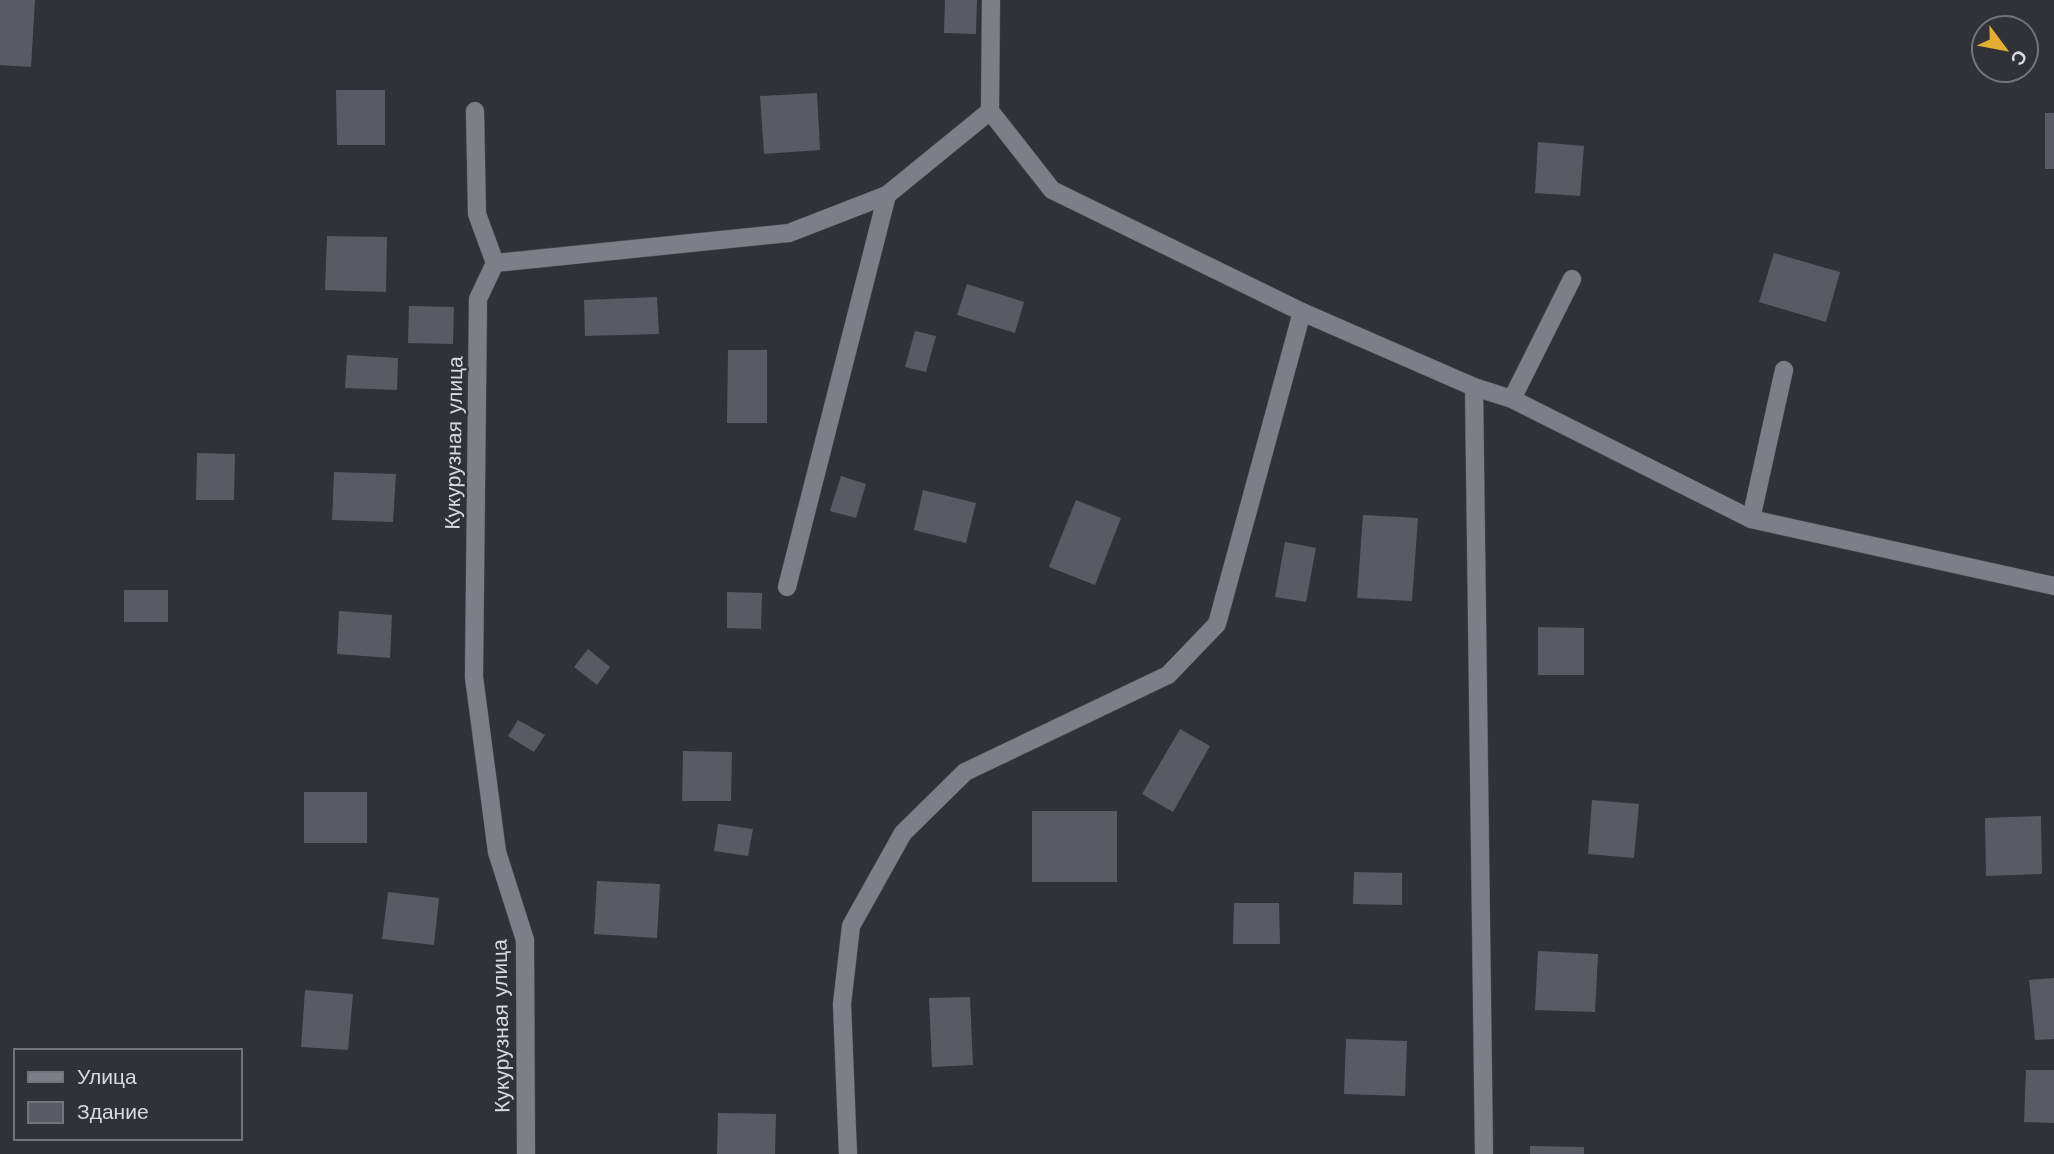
<svg xmlns="http://www.w3.org/2000/svg" width="2054" height="1154" font-family="'Work Sans',sans-serif">
  <style>
    .building { fill: #5a5b62 }
    .lines { fill: none; stroke-linecap: round; stroke-linejoin: round }
    .minor-casing { stroke: #4e5054; stroke-width: 19 }
    .minor { stroke: #7d7f86; stroke-width: 18 }
    .labels { text-anchor: middle; stroke-width: 5; stroke-linejoin: round; paint-order: stroke }
    .street-label { font-size: 21px; fill: #d9dade; stroke: #303238 }
  </style>
  <rect width="100%" height="100%" fill="#303238"/>
  <!-- building -->
  <g class="building">
    <polygon points="0,0 35,0 31,67 0,65"/>
    <polygon points="945,0 977,0 976,34 944,33"/>
    <polygon points="336,90 385,90 385,145 337,145"/>
    <polygon points="817,93 820,150 764,154 760,96"/>
    <rect x="2045" y="113" width="9" height="56"/>
    <polygon points="1538,142 1584,146 1580,196 1535,193"/>
    <polygon points="327,236 387,237 386,292 325,290"/>
    <polygon points="1774,253 1840,272 1826,322 1759,302"/>
    <polygon points="967,284 1024,302 1015,333 957,315"/>
    <polygon points="657,297 659,334 585,336 584,300"/>
    <polygon points="409,306 454,307 453,344 408,343"/>
    <polygon points="915,331 936,336 926,372 905,367"/>
    <polygon points="728,350 767,350 767,423 727,423"/>
    <polygon points="347,355 398,358 397,390 345,388"/>
    <polygon points="197,453 235,454 234,500 196,500"/>
    <polygon points="334,472 396,474 393,522 332,520"/>
    <polygon points="841,476 866,484 856,518 830,511"/>
    <polygon points="923,490 976,503 966,543 914,530"/>
    <polygon points="1076,500 1121,518 1095,585 1049,567"/>
    <polygon points="1363,515 1418,518 1412,601 1357,598"/>
    <polygon points="1285,542 1316,548 1306,602 1275,597"/>
    <rect x="124" y="590" width="44" height="32"/>
    <polygon points="727,592 762,593 761,629 727,628"/>
    <polygon points="339,611 392,615 390,658 337,654"/>
    <polygon points="1538,627 1584,628 1584,675 1538,675"/>
    <polygon points="588,649 610,667 597,685 574,667"/>
    <polygon points="518,720 545,735 534,752 508,736"/>
    <polygon points="1180,729 1210,746 1173,812 1142,794"/>
    <polygon points="683,751 732,752 731,801 682,801"/>
    <rect x="304" y="792" width="63" height="51"/>
    <polygon points="1592,800 1639,804 1634,858 1588,854"/>
    <rect x="1032" y="811" width="85" height="71"/>
    <polygon points="2041,816 2042,874 1986,876 1985,818"/>
    <polygon points="718,824 753,829 748,856 714,851"/>
    <polygon points="1354,872 1402,873 1402,905 1353,904"/>
    <polygon points="597,881 660,884 657,938 594,934"/>
    <polygon points="388,892 439,898 434,945 382,939"/>
    <polygon points="1234,903 1279,903 1280,944 1233,944"/>
    <polygon points="1538,951 1598,954 1595,1012 1535,1010"/>
    <polygon points="2054,978 2054,1039 2035,1040 2029,980"/>
    <polygon points="305,990 353,994 348,1050 301,1047"/>
    <polygon points="970,997 973,1065 932,1067 929,998"/>
    <polygon points="1346,1039 1407,1041 1405,1096 1344,1094"/>
    <polygon points="2026,1070 2054,1070 2054,1123 2024,1122"/>
    <polygon points="718,1113 776,1114 775,1154 717,1154"/>
    <polygon points="1530,1146 1584,1147 1584,1154 1530,1154"/>
  </g>
  <g class="lines">
    <defs>
      <g id="minor">
        <polyline points="991,0 990,111 1052,190 1302,312 1474,387 1512,399 1751,519 2054,586"/>
        <polyline points="475,111 477,214 495,263"/>
        <polyline points="1474,387 1484,1154"/>
        <polyline points="1512,399 1572,279"/>
        <polyline points="1751,519 1784,370"/>
        <polyline points="787,587 887,195"/>
        <polyline points="526,1154 525,940 497,852 474,677 478,299 495,263 789,233 887,195 990,111"/>
        <polyline points="848,1154 842,1004 851,926 903,833 965,772 1168,675 1217,624 1302,312"/>
      </g>
    </defs>
    <!-- minor casing -->
    <use href="#minor" class="minor-casing"/>
    <!-- minor -->
    <use href="#minor" class="minor"/>
  </g>
  <g class="labels">
    <!-- street labels -->
    <g class="street-label">
      <text transform="translate(454 443) rotate(-89)" y="7">Кукурузная улица</text>
      <text transform="translate(501 1026) rotate(-91)" y="7">Кукурузная улица</text>
    </g>
  </g>
  <!-- legend -->
  <rect x="14" y="1049" width="228" height="91" fill="#303238" stroke="#74757a" stroke-width="2"/>
  <rect x="28" y="1072" width="35" height="10" fill="#7d7f86" stroke="#74757a" stroke-width="2"/>
  <text x="77" y="1084" font-size="21" fill="#d9dade">Улица</text>
  <rect x="28" y="1102" width="35" height="21" fill="#5a5b62" stroke="#74757a" stroke-width="2"/>
  <text x="77" y="1119" font-size="21" fill="#d9dade">Здание</text>
  <!-- north arrow -->
  <g transform="translate(2005 49) rotate(122)"><circle r="33" fill="#303238" stroke="#74757a" stroke-width="2"/>
  <path d="M0-5L12 26L0 18L-12 26Z" fill="#e4ae35"/>
  <text y="-10" font-size="19" font-weight="bold" text-anchor="middle" fill="#d9dade">С</text>
  </g>
</svg>
